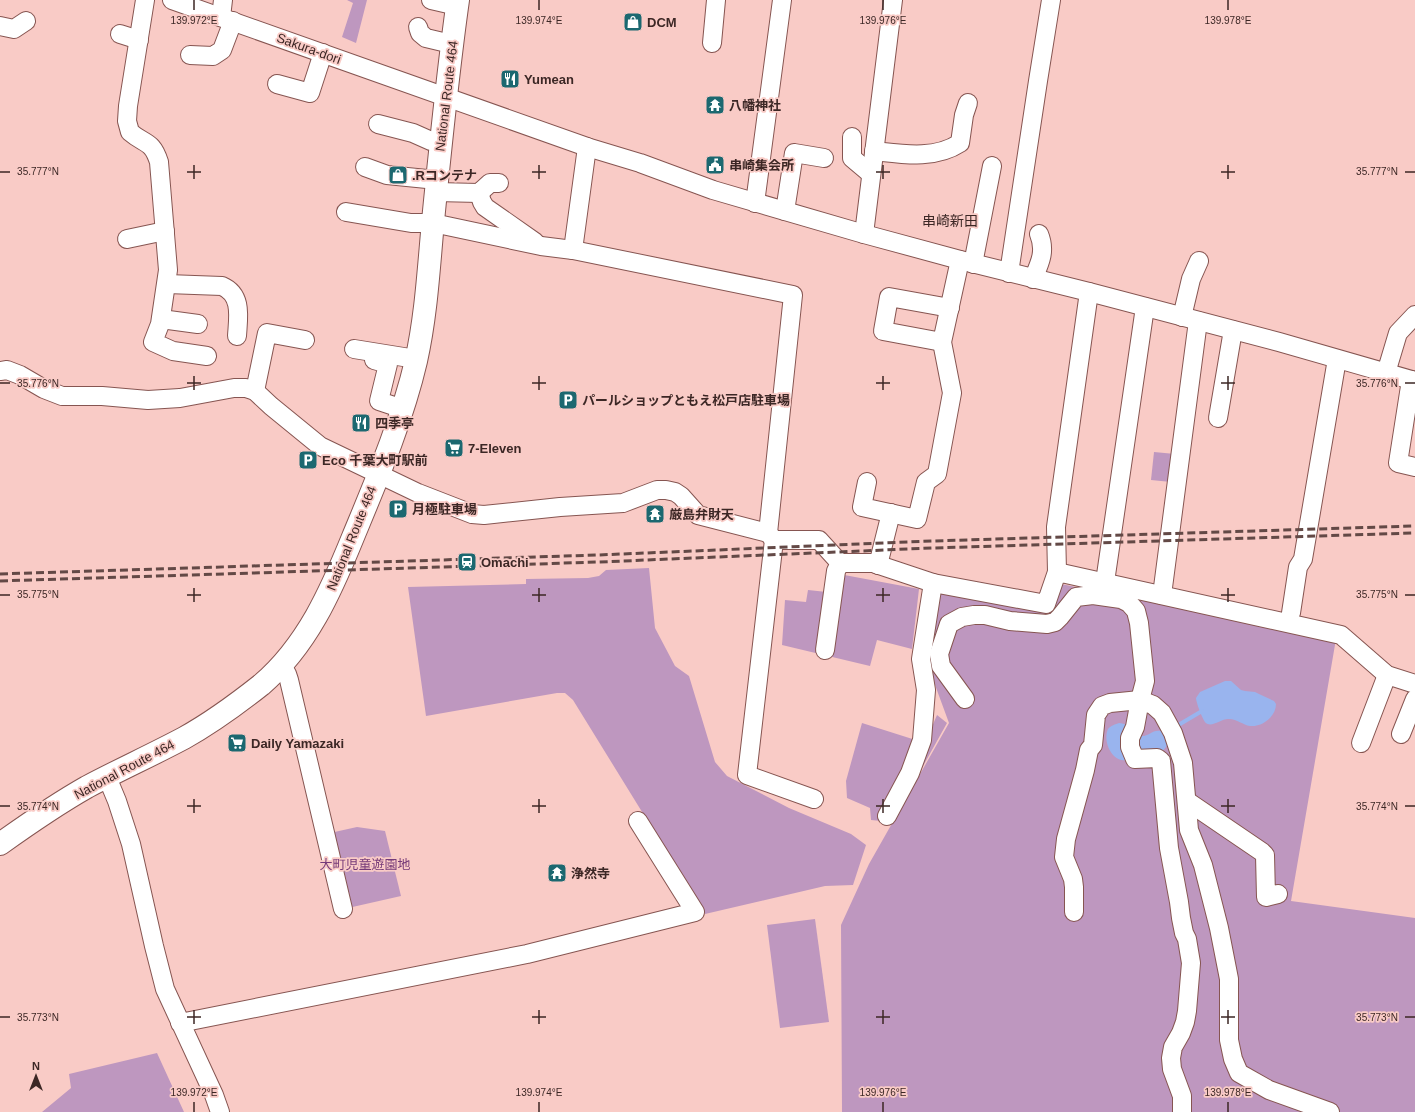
<svg xmlns="http://www.w3.org/2000/svg" width="1415" height="1112" font-family="Helvetica,'Noto Sans JP',sans-serif">
  <style>
    .green { fill: #be97bf }
    .water { fill: #99b4ee }
    .lines { fill: none; stroke-linecap: round; stroke-linejoin: round }
    .stream { stroke: #99b4ee; stroke-width: 4 }
    .minor-casing { stroke: #865551; stroke-width: 20 }
    .highway-casing { stroke: #865551; stroke-width: 24 }
    .minor { stroke: #fff; stroke-width: 18 }
    .highway { stroke: #fff; stroke-width: 22 }
    .rail { stroke: #634946; stroke-width: 3; stroke-dasharray: 8 4; stroke-linecap: butt }
    .ticks { fill: none; stroke: #3c2725; stroke-width: 1.5 }
    .labels { text-anchor: middle; stroke-width: 3.5; stroke-linejoin: round; paint-order: stroke }
    .poi-label { font-size: 13px; font-weight: bold; fill: #3c2725; stroke: #f9cbc6; text-anchor: start }
    .street-label { font-size: 13px; fill: #3c2725; stroke: #f9cbc6 }
    .park-label { font-size: 13px; fill: #753a78; stroke: #f9cbc6 }
    .neighbourhood-label { font-size: 14px; fill: #3c2725; stroke: #f9cbc6 }
    .ticks-label { font-size: 10px; text-anchor: middle; fill: #3c2725; stroke: #f9cbc6; stroke-width: 3.5; stroke-linejoin: round; paint-order: stroke }
  </style>
  <rect width="100%" height="100%" fill="#f9cbc6"/>
  <!-- green -->
  <g class="green">
    <polygon points="347,0 367,0 356,43 342,37 353,3"/>
    <polygon points="1154,452 1175,454 1171,482 1151,480"/>
    <polygon points="649,568 655,628 675,666 689,676 715,762 727,776 789,808 851,834 866,845 853,885 825,886 705,914 573,700 565,693 557,693 426,716 408,587 526,584 526,579 588,578 599,576 606,570"/>
    <polygon points="839,574 919,589 912,649 877,640 870,666 782,645 785,600 806,602 808,590 836,593"/>
    <polygon points="1061,584 1336,639 1291,901 1415,918 1415,1112 842,1112 841,925 869,864 949,723 931,674 937,589 1049,614"/>
    <polygon points="937,715 947,723 892,822 871,820 870,808 847,798 846,781 862,723 925,743"/>
    <polygon points="357,827 385,831 401,896 348,908 330,833"/>
    <polygon points="815,919 829,1022 780,1028 767,925"/>
    <polygon points="157,1053 184,1112 42,1112 71,1088 69,1074"/>
  </g>
  <!-- water -->
  <g class="water">
    <path d="M1225 681H1231L1241 690 1245 691 1255 692 1259 694 1274 701 1276 704C1276 716 1263 727 1250 726 1243 725 1237 719 1229 719 1222 718 1212 728 1206 723 1203 721 1196 702 1196 698L1200 692Z"/>
    <path d="M1119 723C1128 724 1136 729 1142 736 1149 736 1153 729 1161 731L1166 736 1167 745C1163 753 1157 754 1149 755 1141 757 1130 762 1121 760 1110 757 1103 740 1108 729 1110 726 1116 724 1119 723Z"/>
  </g>
  <g class="lines">
    <!-- stream -->
    <polyline class="stream" points="1175,727 1202,711"/>
    <defs>
      <g id="minor">
        <path d="M145 0 128 106 127 121 130 132C145 145 152 140 159 162L168 270 160 324 153 342 173 351 207 356"/>
        <polyline points="172,0 587,147 640,163 713,190 864,234 960,260 1089,292 1279,342 1415,381"/>
        <polyline points="431,0 457,6"/>
        <polyline points="221,17 223,0"/>
        <polyline points="0,26 14,29 26,21"/>
        <polyline points="418,27 420,33 426,38 447,43 453,41"/>
        <polyline points="120,34 139,40"/>
        <polyline points="712,43 716,0"/>
        <polyline points="190,55 213,56 222,50 233,21"/>
        <polyline points="277,84 310,93 323,53"/>
        <polyline points="378,124 413,133 431,141 441,143"/>
        <polyline points="852,137 852,158 871,174"/>
        <path d="M874 151C902 154 934 160 960 143L964 115 968 103"/>
        <polyline points="365,167 387,175 437,180"/>
        <polyline points="436,192 479,193 490,183 499,183"/>
        <polyline points="479,193 482,202 485,207 535,242"/>
        <polyline points="755,203 782,0"/>
        <polyline points="785,211 794,153 824,158"/>
        <polyline points="346,212 411,223 433,223 541,246 573,250 793,295 768,533"/>
        <polyline points="864,234 893,0"/>
        <polyline points="127,239 165,231"/>
        <polyline points="573,250 587,147"/>
        <polyline points="973,264 992,166"/>
        <polyline points="1009,273 1038,81 1051,0"/>
        <path d="M1033 279C1040 263 1046 251 1039 234"/>
        <path d="M167 284 222 286C243 295 238 318 237 336"/>
        <polyline points="1182,317 1191,279 1199,261"/>
        <polyline points="161,319 198,324"/>
        <polyline points="942,342 883,331 889,297 950,308"/>
        <polyline points="354,349 416,359"/>
        <polyline points="374,360 388,364 379,401 403,409"/>
        <polyline points="0,371 7,370 20,375 44,389 62,396 102,396 148,400 180,398 234,388 246,388 255,391 271,406 320,446 418,493 472,514 484,515 560,507 623,503 657,490 666,490 675,492 681,496 698,515 768,533 774,540 819,540 840,563 873,563 933,583 1046,604 1057,572 1341,635 1387,675 1415,684"/>
        <polyline points="1386,373 1398,333 1415,315"/>
        <polyline points="1411,380 1398,463 1415,467"/>
        <polyline points="255,391 267,333 305,340"/>
        <polyline points="1218,418 1233,330"/>
        <polyline points="867,482 862,507 917,519 926,482 937,474 952,393 942,342 960,260"/>
        <polyline points="774,540 747,775 814,799"/>
        <polyline points="878,565 891,513"/>
        <polyline points="1057,572 1056,527 1089,292"/>
        <polyline points="1105,582 1145,307"/>
        <polyline points="1162,595 1198,321"/>
        <polyline points="1291,613 1298,567 1303,559 1337,359"/>
        <polyline points="825,650 836,571 840,563"/>
        <polyline points="282,665 287,674 289,680 343,909"/>
        <polyline points="965,699 941,666 939,654 949,624 962,617 974,615 985,615 1010,621 1047,624 1055,622 1060,617 1076,597 1093,595 1121,599 1129,603 1136,611 1139,623 1145,681 1140,700 1135,727 1130,738 1130,747 1135,759 1157,758 1161,761 1169,848 1179,902 1181,918 1184,933 1187,939 1191,963 1187,1011 1185,1022 1181,1033 1173,1047 1171,1058 1172,1069 1182,1096 1182,1112"/>
        <polyline points="1401,734 1415,699"/>
        <polyline points="1361,743 1387,675"/>
        <polyline points="107,777 117,801 131,844 154,946 165,989 214,1095 220,1112"/>
        <polyline points="1187,801 1262,852 1265,855 1266,897 1278,894"/>
        <polyline points="887,816 910,773 922,740 926,690 921,659 933,583"/>
        <polyline points="1074,912 1074,887 1073,879 1064,857 1066,839 1085,770 1089,750 1093,745 1096,715 1102,706 1110,703 1140,700 1153,705 1162,713 1173,733 1183,763 1189,830 1203,865 1219,928 1229,979 1229,1040 1233,1059 1239,1073 1269,1090 1330,1112"/>
        <polyline points="180,1023 527,954 695,912 638,821"/>
      </g>
      <path id="highway" d="M0 844C28 824 57 804 87 787 119 770 152 755 184 738 211 723 237 704 261 685 307 646 331 591 353 537 377 479 402 421 416 361 427 312 429 261 434 211 441 141 448 70 458 0"/>
    </defs>
    <!-- minor casing -->
    <use href="#minor" class="minor-casing"/>
    <!-- highway casing -->
    <use href="#highway" class="highway-casing"/>
    <!-- minor -->
    <use href="#minor" class="minor"/>
    <!-- highway -->
    <use href="#highway" class="highway"/>
    <!-- rail -->
    <g class="rail">
      <polyline points="0,574 597,555 932,541 1415,526"/>
      <polyline points="0,581 599,562 932,548 1415,533"/>
    </g>
  </g>
  <!-- ticks -->
  <path class="ticks" d="M194 0V10M539 0V10M883 0V10M1228 0V10M194 165V179M539 165V179M883 165V179M1228 165V179M0 172H10M187 172H201M532 172H546M876 172H890M1221 172H1235M1405 172H1415M194 376V390M539 376V390M883 376V390M1228 376V390M0 383H10M187 383H201M532 383H546M876 383H890M1221 383H1235M1405 383H1415M194 588V602M539 588V602M883 588V602M1228 588V602M0 595H10M187 595H201M532 595H546M876 595H890M1221 595H1235M1405 595H1415M194 799V813M539 799V813M883 799V813M1228 799V813M0 806H10M187 806H201M532 806H546M876 806H890M1221 806H1235M1405 806H1415M194 1010V1024M539 1010V1024M883 1010V1024M1228 1010V1024M0 1017H10M187 1017H201M532 1017H546M876 1017H890M1221 1017H1235M1405 1017H1415M194 1102V1112M539 1102V1112M883 1102V1112M1228 1102V1112"/>
  <!-- icons -->
  <defs>
    <symbol id="shop-square" viewBox="-11 -11 22 22"><rect x="-9" y="-9" width="18" height="18" rx="4" fill="#1c6870" stroke="#f9cbc6"/><path d="M-5-2.5h2.3a2.7 3.5 0 0 1 5.4 0H5L5.5 6h-11ZM-1.5-2.5h3a1.5 2.3 0 0 0-3 0Z" fill="#fff"/></symbol>
    <symbol id="restaurant-square" viewBox="-11 -11 22 22"><rect x="-9" y="-9" width="18" height="18" rx="4" fill="#1c6870" stroke="#f9cbc6"/><path d="M-5-6h1v4h1v-4h1v4h1v-4h1v5L-1.5 .5V6h-2V.5L-5-1ZM5-6V6H3V1.5H1.5Q1.5-4 5-6Z" fill="#fff"/></symbol>
    <symbol id="temple-square" viewBox="-11 -11 22 22"><rect x="-9" y="-9" width="18" height="18" rx="4" fill="#1c6870" stroke="#f9cbc6"/><path d="M0-6L5-2H3V0L6.5 2.5H4V6H1.5V3h-3V6H-4V2.5H-6.5L-3 0V-2H-5Z" fill="#fff"/></symbol>
    <symbol id="civic-square" viewBox="-11 -11 22 22"><rect x="-9" y="-9" width="18" height="18" rx="4" fill="#1c6870" stroke="#f9cbc6"/><path d="M-.6-6.5H3V-4.5H.6V-3L4-1V1h2V6H-6V1h2V-1L-.6-3ZM-1.2 2.5V6h2.4V2.5Z" fill="#fff"/></symbol>
    <symbol id="parking-square" viewBox="-11 -11 22 22"><rect x="-9" y="-9" width="18" height="18" rx="4" fill="#1c6870" stroke="#f9cbc6"/><path d="M-3.5-5.5H1a3.5 3.5 0 0 1 0 7H-1V5.5H-3.5ZM-1-3.4V-.6H.8a1.4 1.4 0 0 0 0-2.8Z" fill="#fff"/></symbol>
    <symbol id="supermarket-square" viewBox="-11 -11 22 22"><rect x="-9" y="-9" width="18" height="18" rx="4" fill="#1c6870" stroke="#f9cbc6"/><path d="M-6-5.5h2.5l.6 2H6L4.5 2H-2.5L-4.4-4H-6ZM-1.5 3.2a1.3 1.3 0 1 0 .1 0ZM3 3.2a1.3 1.3 0 1 0 .1 0Z" fill="#fff"/></symbol>
    <symbol id="station-square" viewBox="-11 -11 22 22"><rect x="-9" y="-9" width="18" height="18" rx="4" fill="#1c6870" stroke="#f9cbc6"/><path d="M-3-6H3Q5-6 5-4V2Q5 4 3 4L4.5 6H3L1.5 4h-3L-3 6H-4.5L-3 4Q-5 4-5 2V-4Q-5-6-3-6ZM-3.5-4v3h7v-3ZM-3.5 1v1.5H-2V1ZM2 1v1.5H3.5V1Z" fill="#fff"/></symbol>
  </defs>
  <g fill-rule="evenodd">
    <use href="#shop-square" x="622" y="11" width="22" height="22"/>
    <use href="#restaurant-square" x="499" y="68" width="22" height="22"/>
    <use href="#temple-square" x="704" y="94" width="22" height="22"/>
    <use href="#civic-square" x="704" y="154" width="22" height="22"/>
    <use href="#shop-square" x="387" y="164" width="22" height="22"/>
    <use href="#parking-square" x="557" y="389" width="22" height="22"/>
    <use href="#restaurant-square" x="350" y="412" width="22" height="22"/>
    <use href="#supermarket-square" x="443" y="437" width="22" height="22"/>
    <use href="#parking-square" x="297" y="449" width="22" height="22"/>
    <use href="#parking-square" x="387" y="498" width="22" height="22"/>
    <use href="#temple-square" x="644" y="503" width="22" height="22"/>
    <use href="#station-square" x="456" y="551" width="22" height="22"/>
    <use href="#supermarket-square" x="226" y="732" width="22" height="22"/>
    <use href="#temple-square" x="546" y="862" width="22" height="22"/>
  </g>
  <g class="labels">
    <!-- poi labels -->
    <g class="poi-label">
      <text x="647" y="27">DCM</text>
      <text x="524" y="84">Yumean</text>
      <text x="729" y="110">八幡神社</text>
      <text x="729" y="170">串崎集会所</text>
      <text x="412" y="180">.Rコンテナ</text>
      <text x="582" y="405">パールショップともえ松戸店駐車場</text>
      <text x="375" y="428">四季亭</text>
      <text x="468" y="453">7-Eleven</text>
      <text x="322" y="465">Eco 千葉大町駅前</text>
      <text x="412" y="514">月極駐車場</text>
      <text x="669" y="519">厳島弁財天</text>
      <text x="481" y="567">Omachi</text>
      <text x="251" y="748">Daily Yamazaki</text>
      <text x="571" y="878">浄然寺</text>
    </g>
    <!-- street labels -->
    <g class="street-label">
      <text transform="translate(309 48) rotate(20)" y="5">Sakura-dori</text>
      <text transform="translate(446 96) rotate(-83)" y="5">National Route 464</text>
      <text transform="translate(351 538) rotate(-68)" y="5">National Route 464</text>
      <text transform="translate(124 769) rotate(-28)" y="5">National Route 464</text>
    </g>
    <!-- park labels -->
    <g class="park-label">
      <text x="365" y="869">大町児童遊園地</text>
    </g>
    <!-- neighbourhood labels -->
    <g class="neighbourhood-label">
      <text x="950" y="226">串崎新田</text>
    </g>
  </g>
  <g class="ticks-label">
    <text x="194" y="24">139.972°E</text>
    <text x="539" y="24">139.974°E</text>
    <text x="883" y="24">139.976°E</text>
    <text x="1228" y="24">139.978°E</text>
    <text x="38" y="175">35.777°N</text>
    <text x="1377" y="175">35.777°N</text>
    <text x="38" y="387">35.776°N</text>
    <text x="1377" y="387">35.776°N</text>
    <text x="38" y="598">35.775°N</text>
    <text x="1377" y="598">35.775°N</text>
    <text x="38" y="810">35.774°N</text>
    <text x="1377" y="810">35.774°N</text>
    <text x="38" y="1021">35.773°N</text>
    <text x="1377" y="1021">35.773°N</text>
    <text x="194" y="1096">139.972°E</text>
    <text x="539" y="1096">139.974°E</text>
    <text x="883" y="1096">139.976°E</text>
    <text x="1228" y="1096">139.978°E</text>
  </g>
  <!-- north arrow -->
  <g transform="translate(36 1076)" stroke="#f9cbc6" stroke-width="3" paint-order="stroke">
  <path d="M0-3L7 15L0 10L-7 15Z" fill="#3c2725"/>
  <text y="-6" font-size="11" font-weight="bold" text-anchor="middle" fill="#3c2725">N</text>
  </g>
</svg>
